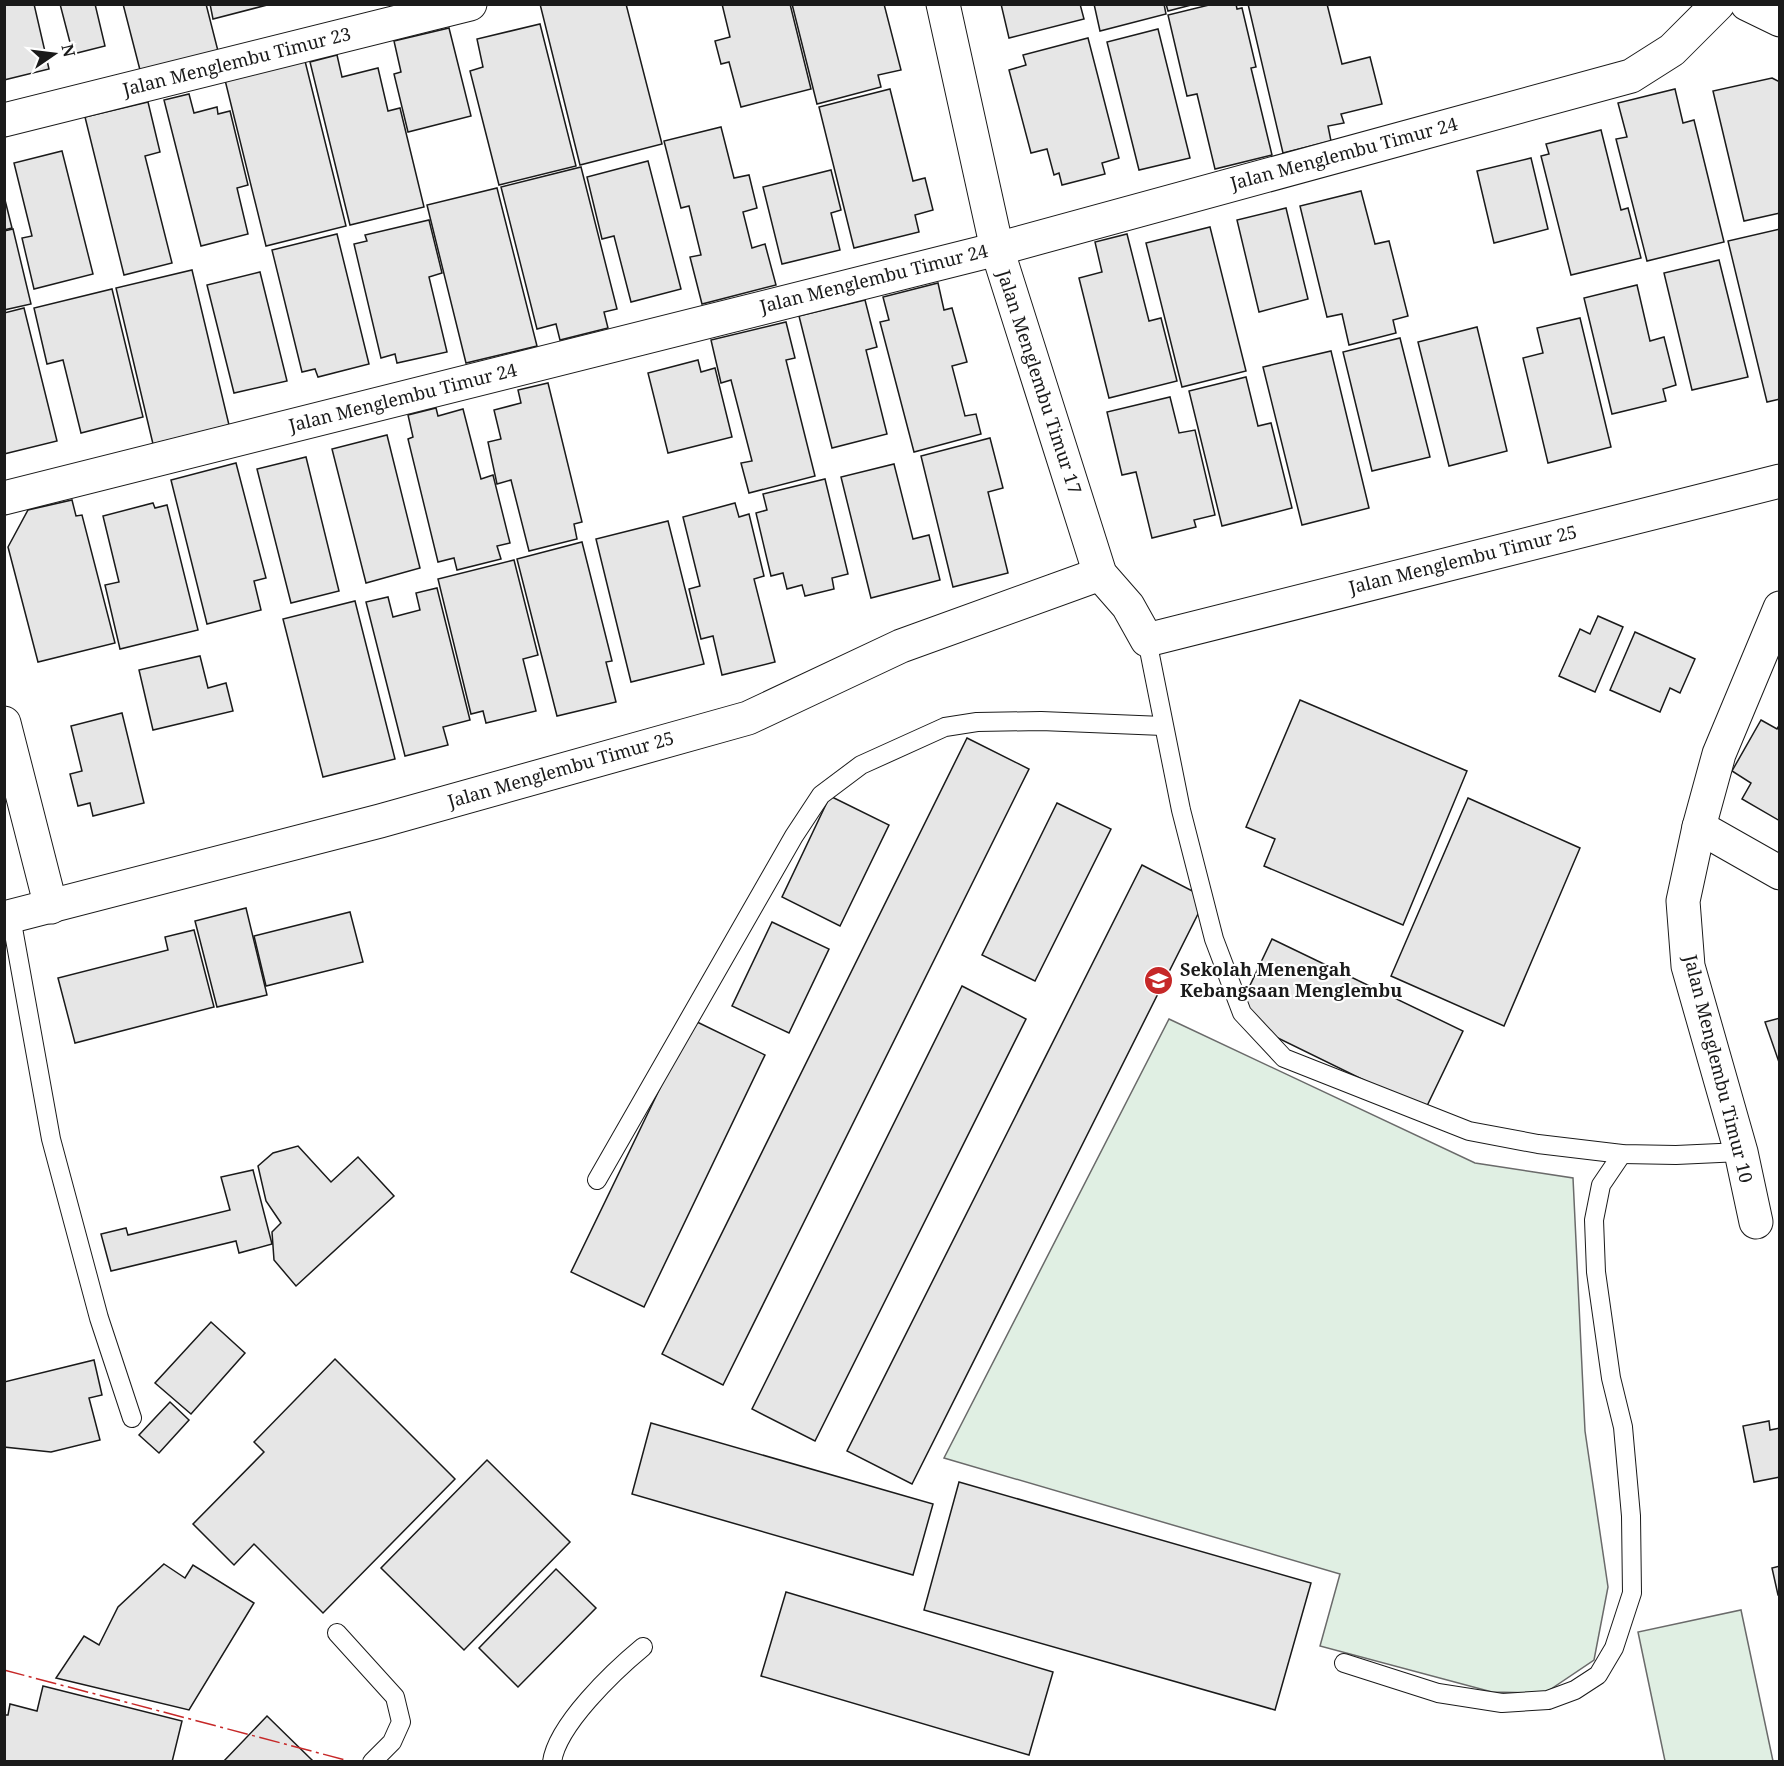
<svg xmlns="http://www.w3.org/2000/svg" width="1784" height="1766" font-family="'Noto Serif',serif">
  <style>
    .grass { fill: #e0efe3; stroke: #6a6a6a; stroke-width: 1.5 }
    .building { fill: #e6e6e6; stroke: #1a1a1a; stroke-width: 1.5 }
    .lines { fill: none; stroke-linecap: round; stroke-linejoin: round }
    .service-casing { stroke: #1a1a1a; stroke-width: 20 }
    .minor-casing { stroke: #1a1a1a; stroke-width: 35 }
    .service { stroke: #fff; stroke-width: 18 }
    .minor { stroke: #fff; stroke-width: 33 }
    .power { stroke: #c62828; stroke-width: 1.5; stroke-dasharray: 21 4.5 3 4.5; stroke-linecap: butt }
    .labels { text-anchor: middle; stroke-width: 4.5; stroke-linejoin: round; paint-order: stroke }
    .street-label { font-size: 18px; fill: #1a1a1a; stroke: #fff }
    .poi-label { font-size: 18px; font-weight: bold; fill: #1a1a1a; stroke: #fff; text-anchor: start }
  </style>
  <rect width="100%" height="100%" fill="#fff"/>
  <!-- grass -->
  <g class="grass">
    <polygon points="1169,1019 1475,1163 1573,1178 1585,1431 1608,1587 1594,1660 1545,1693 1492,1692 1320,1646 1340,1574 944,1458"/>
    <polygon points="1741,1610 1773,1761 1665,1761 1638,1632"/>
  </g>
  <!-- building -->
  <g class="building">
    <polygon points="4,4 34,4 49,69 4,80"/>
    <polygon points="60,4 95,4 105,46 73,54"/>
    <polygon points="123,4 206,4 218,51 140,70"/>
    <polygon points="210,4 271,4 213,19"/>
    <polygon points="540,4 626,4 662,144 580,165"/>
    <polygon points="722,4 790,4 811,89 741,107 729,62 721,64 715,41 730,37"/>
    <polygon points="792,4 884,4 901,70 878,75 881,87 817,104"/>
    <polygon points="1001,4 1080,4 1084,19 1009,38"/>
    <polygon points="1094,4 1164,4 1166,14 1100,31"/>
    <polygon points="1166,4 1195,4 1168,11"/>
    <polygon points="1213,4 1236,4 1237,9 1242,8 1256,67 1251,68 1272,155 1215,169 1197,94 1187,96 1168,15"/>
    <polygon points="1248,4 1327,4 1342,64 1370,57 1382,104 1341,114 1344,123 1328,126 1331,141 1283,153"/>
    <polygon points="540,24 576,166 499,185 470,71 483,67 477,39"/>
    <polygon points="449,28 471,116 408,132 394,74 401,72 394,41"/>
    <polygon points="1158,29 1190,158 1139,170 1107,42"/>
    <polygon points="1088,38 1119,158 1102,163 1105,174 1062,185 1059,173 1054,175 1047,149 1031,153 1009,70 1026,65 1023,55"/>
    <polygon points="337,55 342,77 378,68 388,111 400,108 424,207 350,225 310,62"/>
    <polygon points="305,61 346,226 266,246 225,80"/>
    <polygon points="1772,78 1780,82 1780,213 1744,221 1713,91"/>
    <polygon points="890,89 913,181 925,178 933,210 915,215 919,232 854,248 819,107"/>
    <polygon points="1675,89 1683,123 1694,120 1724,242 1647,261 1616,139 1627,137 1618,103"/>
    <polygon points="189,94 194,113 217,107 218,114 230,111 248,185 237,188 248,234 201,246 164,100"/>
    <polygon points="148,102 160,152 145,156 172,263 124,275 85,117"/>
    <polygon points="721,127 734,178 749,175 757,208 743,212 752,248 765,244 776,285 702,304 690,257 701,255 689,206 681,208 664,141"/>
    <polygon points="1601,130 1621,210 1628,208 1641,258 1571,275 1541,156 1549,154 1546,144"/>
    <polygon points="62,151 93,274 34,289 22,238 32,236 14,163"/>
    <polygon points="1531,158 1548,229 1494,243 1477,171"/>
    <polygon points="648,161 681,289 631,302 614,236 602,239 587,177"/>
    <polygon points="581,167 617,309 604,312 608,328 560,340 556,324 537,329 501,187"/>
    <polygon points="831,170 841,210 831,213 840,250 782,264 763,187"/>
    <polygon points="497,188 537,346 466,363 427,205"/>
    <polygon points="1361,191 1375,244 1389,241 1408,316 1393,320 1396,333 1349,345 1342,314 1327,317 1300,206"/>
    <polygon points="4,196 12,228 4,230"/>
    <polygon points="1286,208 1308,299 1259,312 1237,220"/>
    <polygon points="429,220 442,273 429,277 447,352 397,363 395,354 381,358 354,244 367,241 365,235"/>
    <polygon points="1210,227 1246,371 1182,387 1146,243"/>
    <polygon points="13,229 31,304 4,310 4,231"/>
    <polygon points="1780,229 1780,399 1767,402 1728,241"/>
    <polygon points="337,234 369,364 318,377 315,369 302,372 272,250"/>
    <polygon points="1127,234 1149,321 1161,318 1177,381 1109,398 1079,278 1102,272 1095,242"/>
    <polygon points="1719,260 1748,377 1692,390 1664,273"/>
    <polygon points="192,270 229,425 153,444 116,288"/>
    <polygon points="260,272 287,381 234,393 207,285"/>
    <polygon points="938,283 944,310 952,308 967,362 952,366 965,416 976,414 981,434 914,452 880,322 889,320 883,297"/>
    <polygon points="1637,285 1650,341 1664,337 1676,385 1663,389 1666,401 1612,414 1584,298"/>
    <polygon points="112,289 143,417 81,433 63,360 47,364 34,308"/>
    <polygon points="865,300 877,347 866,350 887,434 832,448 799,316"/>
    <polygon points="24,308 57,441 4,454 4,313"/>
    <polygon points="1580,318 1611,447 1548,463 1523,358 1543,353 1537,328"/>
    <polygon points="786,322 795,358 786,360 815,476 749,493 741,463 752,461 731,380 721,383 711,340"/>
    <polygon points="1477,327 1507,451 1449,466 1418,342"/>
    <polygon points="1400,338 1430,457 1372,471 1343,352"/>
    <polygon points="1331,351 1369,508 1302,525 1263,367"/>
    <polygon points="698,360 701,372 715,368 732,437 668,453 648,373"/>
    <polygon points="1246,377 1258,426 1271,423 1292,508 1222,526 1189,391"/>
    <polygon points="548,383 582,522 574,524 577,539 529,551 511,480 497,484 488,442 501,439 494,410 521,403 518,390"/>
    <polygon points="1170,397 1179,433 1195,430 1215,515 1194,520 1196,527 1152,538 1136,472 1122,475 1107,412"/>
    <polygon points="436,408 438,416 463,409 481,479 493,475 510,543 497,546 501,559 457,570 454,558 438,562 408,439 413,437 408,415"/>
    <polygon points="387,435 420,568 366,583 332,449"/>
    <polygon points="990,438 1003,488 988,492 1008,573 953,587 921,456"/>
    <polygon points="306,457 339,591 291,603 257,469"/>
    <polygon points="236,463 266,578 254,581 261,610 207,624 171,480"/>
    <polygon points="894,464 913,539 929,535 940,580 871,598 841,477"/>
    <polygon points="825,479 848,574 832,578 834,589 805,596 802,585 787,589 783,573 771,576 756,513 767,510 763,494"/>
    <polygon points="72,500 76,516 82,515 115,643 38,662 8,547 28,510"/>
    <polygon points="153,503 155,508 167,505 198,630 120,649 105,585 119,582 103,516"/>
    <polygon points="735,503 739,517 749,514 764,576 754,579 775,662 722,675 713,636 701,639 689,589 700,586 683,517"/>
    <polygon points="668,521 704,664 631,682 596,539"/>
    <polygon points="582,542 612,661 606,662 616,702 557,716 517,559"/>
    <polygon points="514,560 538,655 523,659 536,711 486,723 483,711 471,714 438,579"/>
    <polygon points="437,588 470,720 443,727 448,745 405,756 366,602 388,597 393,617 420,610 416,593"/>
    <polygon points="355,601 395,759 323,777 283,619"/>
    <polygon points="1598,616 1623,627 1595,692 1559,676 1580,629 1590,634"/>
    <polygon points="1635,632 1695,659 1680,693 1670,688 1660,712 1610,690"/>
    <polygon points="200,656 208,688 226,683 233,711 153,730 139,670"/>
    <polygon points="1300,700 1467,771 1403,925 1264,866 1275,839 1246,827"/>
    <polygon points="122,713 144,803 93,816 90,803 78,806 70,774 82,771 71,726"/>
    <polygon points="1761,720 1777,729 1780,724 1780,821 1742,799 1751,783 1732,771"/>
    <polygon points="967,738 1029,769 723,1385 662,1354"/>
    <polygon points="830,796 889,825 840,926 782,897"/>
    <polygon points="1468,798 1580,848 1504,1026 1391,976"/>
    <polygon points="1057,803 1111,829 1035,981 982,955"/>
    <polygon points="1142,865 1206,898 912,1484 847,1451"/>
    <polygon points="246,908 267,995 217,1007 195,921"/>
    <polygon points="350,912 363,962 266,986 254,936"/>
    <polygon points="772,922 829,949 789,1033 732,1006"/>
    <polygon points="194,930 214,1007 75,1043 58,978 168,950 165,937"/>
    <polygon points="1272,939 1463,1031 1425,1110 1235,1017"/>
    <polygon points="962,986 1026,1019 815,1441 752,1409"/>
    <polygon points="1780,1018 1780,1065 1765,1022"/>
    <polygon points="693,1020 765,1055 644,1307 571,1272"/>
    <polygon points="298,1146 331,1182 358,1157 394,1196 296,1286 274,1260 272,1232 281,1223 266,1201 258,1166 273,1153"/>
    <polygon points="253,1170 272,1244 239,1253 236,1241 111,1271 101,1234 126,1228 128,1235 230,1210 221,1177"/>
    <polygon points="211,1322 245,1353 191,1414 155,1383"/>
    <polygon points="335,1359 455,1479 323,1613 254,1544 234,1565 193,1524 264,1452 254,1442"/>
    <polygon points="94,1360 102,1395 89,1398 100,1440 51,1452 4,1447 4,1382"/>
    <polygon points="170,1402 189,1420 159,1453 139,1435"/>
    <polygon points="1769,1421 1770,1430 1780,1428 1780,1477 1754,1482 1743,1426"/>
    <polygon points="651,1423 933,1504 913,1575 632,1494"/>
    <polygon points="487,1460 570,1542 464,1650 381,1568"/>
    <polygon points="959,1482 1311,1583 1275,1710 924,1610"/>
    <polygon points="164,1564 185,1578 193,1565 254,1603 189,1710 56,1678 84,1636 99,1645 118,1607"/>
    <polygon points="1780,1566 1780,1595 1778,1595 1772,1568"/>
    <polygon points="556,1569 596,1608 518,1687 479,1648"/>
    <polygon points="786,1592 1053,1672 1029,1755 761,1676"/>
    <polygon points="43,1686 182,1721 172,1762 4,1762 4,1715 8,1715 10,1704 37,1711"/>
    <polygon points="267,1716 314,1762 223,1762"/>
  </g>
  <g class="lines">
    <defs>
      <g id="service">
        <polyline points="1147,640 1181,810 1214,939 1242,1013 1284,1058 1469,1131 1538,1144 1622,1154 1676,1155 1741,1152"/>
        <polyline points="11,917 51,1139 99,1318 132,1418"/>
        <polyline points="597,1180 794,836 821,795 861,765 945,727 977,722 1041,721 1163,726"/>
        <polyline points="337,1633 395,1697 401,1722 392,1742 372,1762"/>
        <polyline points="1344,1663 1438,1693 1502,1703 1548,1700 1575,1690 1598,1675 1614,1648 1632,1593 1631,1516 1623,1427 1611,1378 1596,1272 1594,1220 1601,1185 1622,1154"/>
        <path d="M552 1762C557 1725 614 1671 643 1647"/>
      </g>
      <g id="minor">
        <polyline points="943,4 997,249 1100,574 1128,606 1147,640 1780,481"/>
        <polyline points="1747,4 1780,20"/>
        <polyline points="4,120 470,4"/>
        <polyline points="4,498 997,249 1631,76 1672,50 1718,4"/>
        <polyline points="4,723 51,907"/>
        <polyline points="1699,827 1780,873"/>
        <polyline points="4,918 380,821 748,718 901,646 1100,574"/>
        <polyline points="1756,1222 1741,1152 1688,966 1683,901 1699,827 1719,754 1780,608"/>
      </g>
    </defs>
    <!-- service casing -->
    <use href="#service" class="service-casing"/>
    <!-- minor casing -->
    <use href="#minor" class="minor-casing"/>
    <!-- service -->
    <use href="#service" class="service"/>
    <!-- minor -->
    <use href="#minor" class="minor"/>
    <!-- power -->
    <polyline class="power" points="4,1670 353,1762"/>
  </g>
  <!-- icons -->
  <defs>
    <symbol id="school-disc" viewBox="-11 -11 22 22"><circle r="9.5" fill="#c62828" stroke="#fff"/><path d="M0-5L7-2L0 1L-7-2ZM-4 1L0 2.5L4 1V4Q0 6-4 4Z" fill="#fff"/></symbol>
  </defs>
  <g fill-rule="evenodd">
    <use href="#school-disc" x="1142" y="964" width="33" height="33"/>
  </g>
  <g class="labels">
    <!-- street labels -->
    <g class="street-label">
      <text transform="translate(237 62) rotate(-14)" y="6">Jalan Menglembu Timur 23</text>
      <text transform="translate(1344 154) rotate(-15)" y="6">Jalan Menglembu Timur 24</text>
      <text transform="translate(874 279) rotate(-14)" y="6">Jalan Menglembu Timur 24</text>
      <text transform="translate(1039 382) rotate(72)" y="6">Jalan Menglembu Timur 17</text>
      <text transform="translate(403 398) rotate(-14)" y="6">Jalan Menglembu Timur 24</text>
      <text transform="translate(1463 560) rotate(-14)" y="6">Jalan Menglembu Timur 25</text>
      <text transform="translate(561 770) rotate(-16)" y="6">Jalan Menglembu Timur 25</text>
      <text transform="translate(1718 1069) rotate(76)" y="6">Jalan Menglembu Timur 10</text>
    </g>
    <!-- poi labels -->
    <g class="poi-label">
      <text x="1180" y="976">Sekolah Menengah<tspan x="1180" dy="21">Kebangsaan Menglembu</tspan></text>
    </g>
  </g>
  <!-- border -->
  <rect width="1784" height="1766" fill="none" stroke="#1a1a1a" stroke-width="12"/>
  <!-- north arrow -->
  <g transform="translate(54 54) rotate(76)" stroke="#ffffff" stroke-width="4.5" paint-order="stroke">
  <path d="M0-4.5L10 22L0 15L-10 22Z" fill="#1a1a1a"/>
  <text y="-9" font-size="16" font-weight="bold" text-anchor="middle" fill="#1a1a1a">N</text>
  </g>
</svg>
